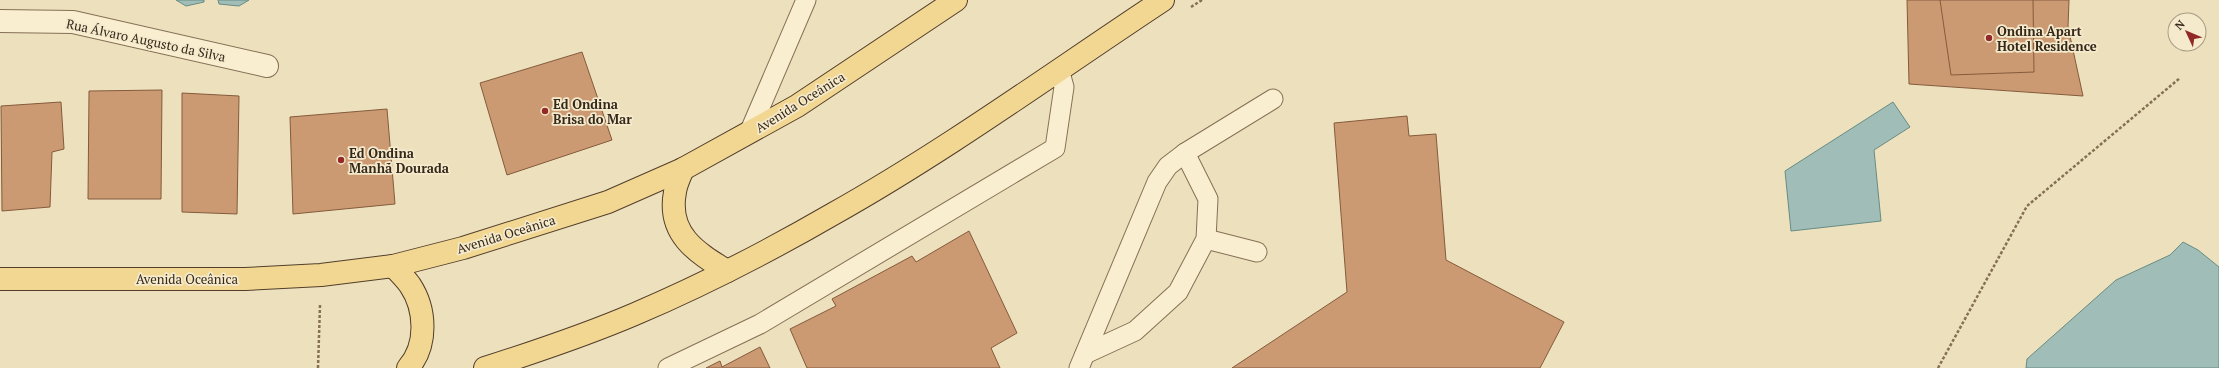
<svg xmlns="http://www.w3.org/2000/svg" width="2219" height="368" font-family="'PT Serif',serif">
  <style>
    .water { fill: #a0beb7; stroke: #688b84 }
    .building { fill: #cc9a72; stroke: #845b3c }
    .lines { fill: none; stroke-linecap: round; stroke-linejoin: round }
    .lane-casing { stroke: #857056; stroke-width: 21 }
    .street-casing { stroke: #857056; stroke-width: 24 }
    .primary-casing { stroke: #523e2b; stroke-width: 24 }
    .path { stroke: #857056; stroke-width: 2.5; stroke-dasharray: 3 2; stroke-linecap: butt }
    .lane { stroke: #f9eecf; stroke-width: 19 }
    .street { stroke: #f9eecf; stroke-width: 22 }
    .primary { stroke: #f2d793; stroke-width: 22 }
    .poi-dot { fill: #932926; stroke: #f5eacc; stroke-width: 1.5 }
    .labels { text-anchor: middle; stroke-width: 3.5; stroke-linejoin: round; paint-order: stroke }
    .poi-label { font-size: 13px; font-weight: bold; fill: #34281b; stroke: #f5eacc; text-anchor: start }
    .street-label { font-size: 13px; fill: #34281b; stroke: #f5eacc }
  </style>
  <rect width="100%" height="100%" fill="#ede0bc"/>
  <!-- water -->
  <g class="water">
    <polygon points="176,0 204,0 204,2 186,6"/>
    <polygon points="218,0 249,0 239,6 219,4"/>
    <polygon points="1893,102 1910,127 1874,150 1881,221 1791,231 1785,171"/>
    <polygon points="2183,242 2198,250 2219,267 2219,368 2026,368 2027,359 2116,280 2170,255"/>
  </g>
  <!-- building -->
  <g class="building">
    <polygon points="1907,0 2069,0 2068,27 2083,96 1909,84"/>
    <polygon points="1940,0 2033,0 2034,72 1951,75"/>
    <polygon points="582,52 612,140 507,175 480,83"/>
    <polygon points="162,90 161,199 88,199 89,91"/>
    <polygon points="182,93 239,96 237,214 182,212"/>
    <polygon points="61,102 64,149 52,152 50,207 2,211 1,106"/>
    <polygon points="387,109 395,204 293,214 290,117"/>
    <polygon points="1407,116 1409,136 1436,134 1446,260 1564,322 1540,368 1232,368 1347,292 1334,123"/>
    <polygon points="969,231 1017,333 991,348 1000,368 807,368 790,329 836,306 832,299 912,256 916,262"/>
    <polygon points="760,347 770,368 706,368 720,361 722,367"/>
  </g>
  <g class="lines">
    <defs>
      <g id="lane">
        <polyline points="749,133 806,0"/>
        <polyline points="1206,239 1257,252"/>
        <polyline points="1085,354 1135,331 1178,292 1206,239 1208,199 1185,153"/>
        <polyline points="668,368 760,324 1055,148 1064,87 1059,69"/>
        <polyline points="1079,368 1157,182 1168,166 1185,153 1273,99"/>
      </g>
      <polyline id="street" points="0,21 73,22 267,66"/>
      <g id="primary">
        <path d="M683 169C680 176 676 184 675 192 667 234 696 252 727 271"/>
        <path d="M393 266C399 272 405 278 410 285 426 309 428 345 408 368"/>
        <polyline points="0,279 245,279 321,275 393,266 463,248 608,202 683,169 797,106 956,0"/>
        <path d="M485 368C535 352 586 335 635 314 703 285 769 251 833 214 947 150 1054 72 1163 0"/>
      </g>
    </defs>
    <!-- lane casing -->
    <use href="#lane" class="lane-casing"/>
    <!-- street casing -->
    <use href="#street" class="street-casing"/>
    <!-- primary casing -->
    <use href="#primary" class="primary-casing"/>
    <!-- path -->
    <g class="path">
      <polyline points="1191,7 1202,0"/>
      <polyline points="318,368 320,305"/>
      <polyline points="1938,368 2027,206 2180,78"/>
    </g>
    <!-- lane -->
    <use href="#lane" class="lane"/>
    <!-- street -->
    <use href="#street" class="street"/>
    <!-- primary -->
    <use href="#primary" class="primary"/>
  </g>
  <!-- markers -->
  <g class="poi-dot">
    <circle cx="1989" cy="38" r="4"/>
    <circle cx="545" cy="111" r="4"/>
    <circle cx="341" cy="160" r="4"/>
  </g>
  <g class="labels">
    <!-- poi labels -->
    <g class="poi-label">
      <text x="1997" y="36">Ondina Apart<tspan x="1997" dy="15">Hotel Residence</tspan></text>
      <text x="553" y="109">Ed Ondina<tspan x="553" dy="15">Brisa do Mar</tspan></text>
      <text x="349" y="158">Ed Ondina<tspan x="349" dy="15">Manhã Dourada</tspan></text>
    </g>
    <!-- street labels -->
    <g class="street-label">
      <text transform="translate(146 40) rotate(12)" y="5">Rua Álvaro Augusto da Silva</text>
      <text transform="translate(800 102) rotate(-32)" y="5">Avenida Oceânica</text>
      <text transform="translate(506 234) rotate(-17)" y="5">Avenida Oceânica</text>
      <text x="187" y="284">Avenida Oceânica</text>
    </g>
  </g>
  <!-- north arrow -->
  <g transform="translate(2187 32) rotate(314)"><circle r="19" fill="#f5eacc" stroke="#a89c85"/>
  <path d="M0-3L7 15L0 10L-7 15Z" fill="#932926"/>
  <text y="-6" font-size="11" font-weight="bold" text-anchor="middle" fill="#34281b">N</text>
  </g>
</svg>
